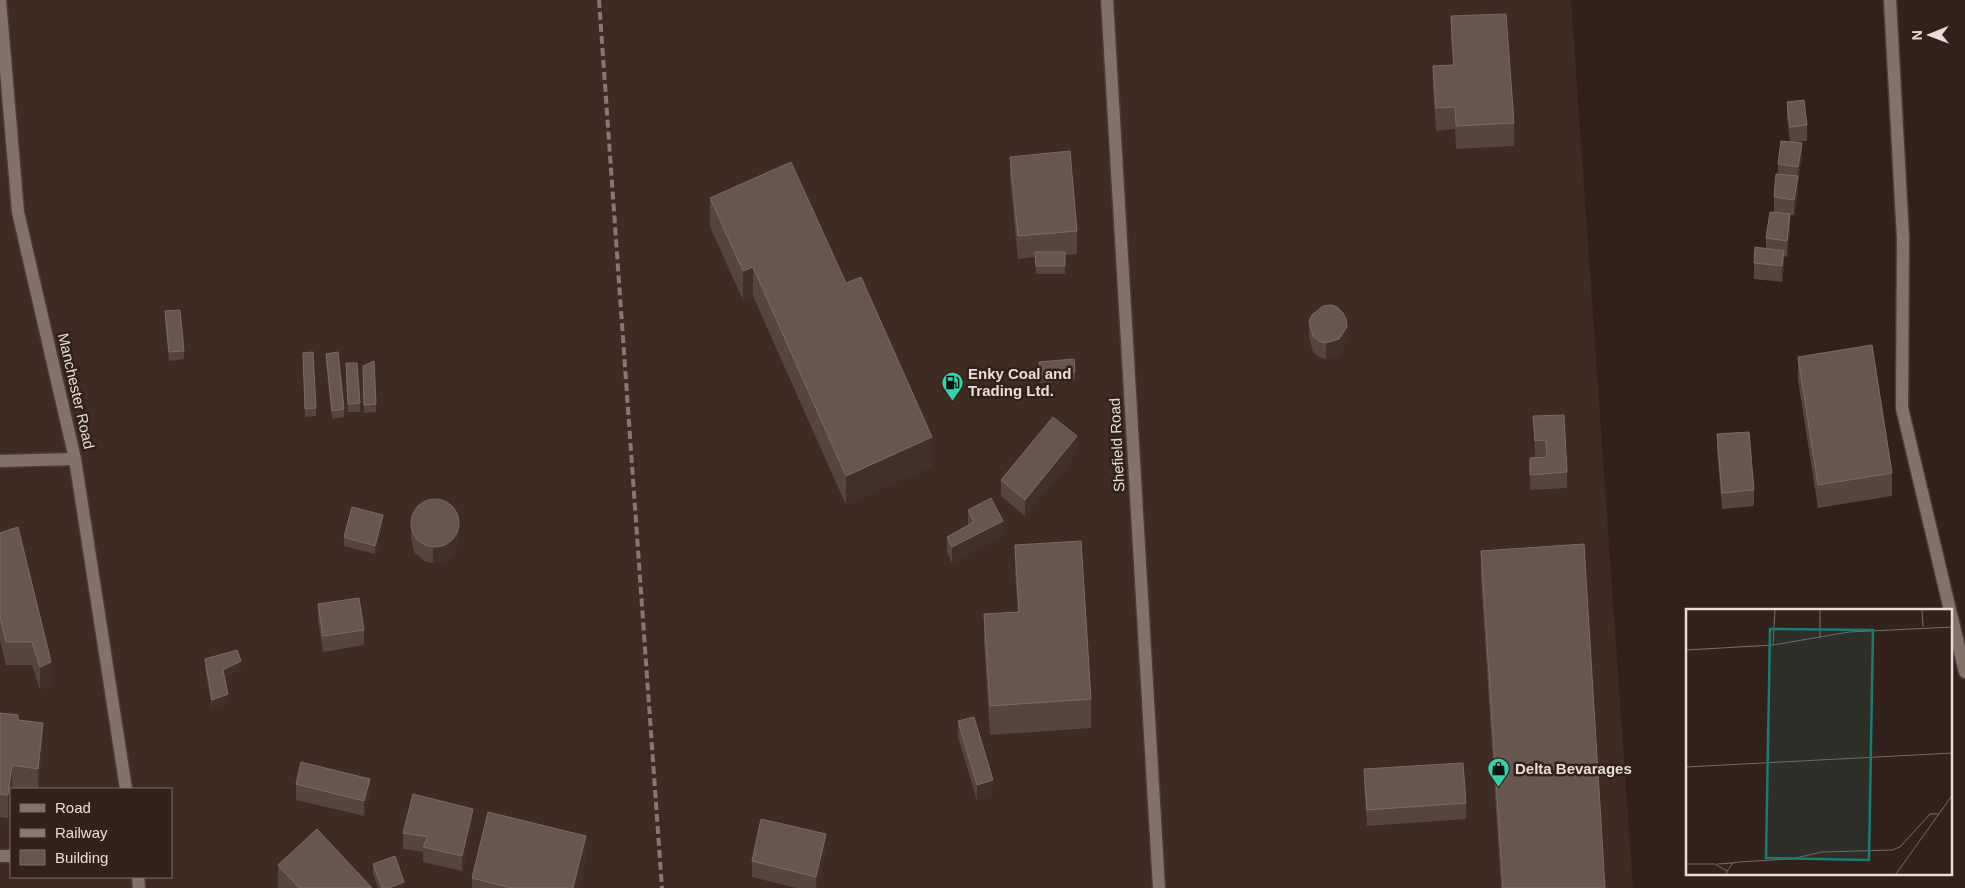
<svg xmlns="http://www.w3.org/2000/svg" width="1965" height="888" font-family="Arial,sans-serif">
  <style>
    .built { fill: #3f2b21; fill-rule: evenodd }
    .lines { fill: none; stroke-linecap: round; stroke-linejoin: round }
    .lane-casing { stroke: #4a3d38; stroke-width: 15 }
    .street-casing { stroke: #4a3d38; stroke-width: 15 }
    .lane { stroke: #847168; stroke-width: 12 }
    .street { stroke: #847168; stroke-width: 12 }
    .rail { stroke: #867872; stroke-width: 4; stroke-dasharray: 8 4; stroke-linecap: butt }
    .wall { fill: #56453e }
    .shaded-wall { fill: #413028 }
    .building { fill: #66564e; stroke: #7a6b64 }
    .labels { text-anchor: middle; stroke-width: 5; stroke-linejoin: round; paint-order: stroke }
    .poi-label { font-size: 15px; font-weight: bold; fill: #e8ddd8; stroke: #31211a; text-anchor: start }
    .street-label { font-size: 15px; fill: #e8ddd8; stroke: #31211a }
    .inset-road { fill: none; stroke: #7a6c66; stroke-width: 1 }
    .view { fill: #1a7b73; fill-opacity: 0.15; stroke: #1a7b73; stroke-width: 2.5 }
    .inset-edge { fill: none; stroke: #e8ddd8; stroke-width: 2.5 }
  </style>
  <rect width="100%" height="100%" fill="#31211a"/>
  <!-- built -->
  <path class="built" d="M0 0H1571L1633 888H0ZM11 789H171V877H11Z"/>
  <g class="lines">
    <defs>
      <g id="lane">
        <polyline points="1890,0 1903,238 1902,408 1950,610"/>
        <polyline points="1951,614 1965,672"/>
        <polyline points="0,856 11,856"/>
      </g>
      <g id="street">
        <polyline points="0,0 18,212 75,459 126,789"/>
        <polyline points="1107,0 1159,888"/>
        <polyline points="0,461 75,459"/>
        <polyline points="138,877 139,888"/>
      </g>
    </defs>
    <!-- lane casing -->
    <use href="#lane" class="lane-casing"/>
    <!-- street casing -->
    <use href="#street" class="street-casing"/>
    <!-- lane -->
    <use href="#lane" class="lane"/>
    <!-- street -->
    <use href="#street" class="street"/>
    <!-- rail -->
    <polyline class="rail" points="599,0 662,888"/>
  </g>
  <!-- wall -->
  <g class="wall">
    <polygon points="1451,16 1514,123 1514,146 1456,149 1455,129 1436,131 1433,89 1433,66 1453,65 1451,39"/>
    <polygon points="1787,102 1807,125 1807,141 1794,142 1802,159 1798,182 1798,192 1794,215 1790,215 1790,230 1787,257 1784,256 1784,267 1782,282 1754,279 1754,263 1766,248 1766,238 1774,213 1774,197 1778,174 1778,164 1790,142 1787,118"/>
    <polygon points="1010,157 1077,231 1077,254 1065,255 1065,274 1036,274 1035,257 1018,259 1010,180"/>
    <polygon points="710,198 846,283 932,466 846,505 753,296 743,300 710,227"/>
    <polygon points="165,311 184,351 184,359 169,361 165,319"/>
    <polygon points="1309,321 1347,342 1339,355 1326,359 1319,357 1313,352 1309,337"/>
    <polygon points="326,354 344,409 344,417 332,419 326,362"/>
    <polygon points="1798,357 1892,473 1892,496 1818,508 1798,380"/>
    <polygon points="303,361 316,408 316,416 305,417"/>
    <polygon points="1039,362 1075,372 1075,380 1040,383"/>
    <polygon points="346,363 360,403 360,412 348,412"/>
    <polygon points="363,374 376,404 376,412 364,413"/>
    <polygon points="1533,416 1567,472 1567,488 1530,490 1530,458 1546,457 1546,456 1535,457"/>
    <polygon points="1717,434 1754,490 1754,506 1722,509 1717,450"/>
    <polygon points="1077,452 1025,516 1001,496 1001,480"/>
    <polygon points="968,510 1003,536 952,563 947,552 947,537 968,525"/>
    <polygon points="411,521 459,539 454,554 448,560 433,563 426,562 414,552 411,537"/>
    <polygon points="383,524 375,554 344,546 344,537"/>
    <polygon points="0,533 51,685 40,690 32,665 6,665 0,640"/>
    <polygon points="1015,545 1091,699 1091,728 990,735 984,642 984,614 1018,612 1015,574"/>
    <polygon points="1481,551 1605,888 1501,888 1481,579"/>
    <polygon points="318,604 364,630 364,645 323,652 318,620"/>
    <polygon points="205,659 241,669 225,677 228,703 212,708 205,667"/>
    <polygon points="0,713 18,720 43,746 38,789 19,789 12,788 8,818 0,817"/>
    <polygon points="958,721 993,796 977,801 958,737"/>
    <polygon points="1364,769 1466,803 1466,819 1367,826 1364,784"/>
    <polygon points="296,784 370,795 364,816 296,800"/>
    <polygon points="473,825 462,871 423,862 423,852 403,849 403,833"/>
    <polygon points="826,850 817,888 797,888 752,877 752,861"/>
    <polygon points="586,859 579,888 472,888 472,878"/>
    <polygon points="373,864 404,888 378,888 373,873"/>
    <polygon points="278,865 372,888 278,888"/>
  </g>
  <!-- shaded-wall -->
  <g class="shaded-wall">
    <polygon points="1802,143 1802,159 1798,182 1798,167"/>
    <polygon points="1798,176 1798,192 1794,215 1794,200"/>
    <polygon points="1790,214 1790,230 1787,257 1787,241"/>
    <polygon points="1784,251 1784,267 1782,282 1782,266"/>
    <polygon points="753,267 753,296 743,300 743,271"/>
    <polygon points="1347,327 1347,342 1339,355 1326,359 1326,343"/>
    <polygon points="1077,436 1077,452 1025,516 1025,500"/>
    <polygon points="932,437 932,466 846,505 846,476"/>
    <polygon points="383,515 383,524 375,554 375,546"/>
    <polygon points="1003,521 1003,536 952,563 952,547"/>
    <polygon points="459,523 459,539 454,554 448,560 433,563 433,548"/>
    <polygon points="241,661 241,669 223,678 223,670"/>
    <polygon points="51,662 51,685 40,690 40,667"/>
    <polygon points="228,694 228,703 212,708 212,700"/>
    <polygon points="43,723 43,746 38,789 38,769"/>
    <polygon points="12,765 12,788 8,818 8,795"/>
    <polygon points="370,779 370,795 364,816 364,801"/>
    <polygon points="993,780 993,796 977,801 977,785"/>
    <polygon points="473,809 473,825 462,871 462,856"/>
    <polygon points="826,834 826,850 817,888 816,888 816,877"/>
    <polygon points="586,836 586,859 579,888 573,888"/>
    <polygon points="404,882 404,888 389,888"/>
  </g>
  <!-- building -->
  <g class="building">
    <polygon points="1506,14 1514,123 1456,126 1455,107 1436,108 1433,66 1454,65 1451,16"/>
    <polygon points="1804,100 1807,125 1790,127 1787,102"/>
    <polygon points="1781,141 1802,143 1798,167 1778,164"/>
    <polygon points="1070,151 1077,231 1018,236 1010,157"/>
    <polygon points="791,162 846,283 861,277 932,437 846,476 753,267 743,271 710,198"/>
    <polygon points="1776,174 1798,176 1794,200 1774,197"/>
    <polygon points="1770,212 1790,214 1787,241 1766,238"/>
    <polygon points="1755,247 1784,251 1782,266 1754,263"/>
    <polygon points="1035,252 1065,252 1065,266 1036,266"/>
    <polygon points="1331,305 1337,307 1343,313 1346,319 1347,327 1339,339 1326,343 1319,341 1313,336 1309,321 1312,315 1323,306"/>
    <polygon points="180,310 184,351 169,352 165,311"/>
    <polygon points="1872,345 1892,473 1818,485 1798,357"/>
    <polygon points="313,352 316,408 305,409 303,353"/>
    <polygon points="338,352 344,409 332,411 326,354"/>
    <polygon points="1074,359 1075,372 1040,375 1039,362"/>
    <polygon points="374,361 376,404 364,405 363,366"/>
    <polygon points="346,363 357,363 360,403 348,404"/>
    <polygon points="1564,415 1567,472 1530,475 1530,458 1547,457 1546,440 1535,441 1533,416"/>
    <polygon points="1053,417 1077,436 1025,500 1001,480"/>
    <polygon points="1749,432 1754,490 1722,493 1717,434"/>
    <polygon points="991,498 1003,521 952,547 947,537 974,522 968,510"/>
    <circle cx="435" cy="523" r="24"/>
    <polygon points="352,507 383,515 375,546 344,537"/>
    <polygon points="18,527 51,662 40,667 32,642 6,642 0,617 0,533"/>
    <polygon points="1081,541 1091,699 990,706 984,614 1019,612 1015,545"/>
    <polygon points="1584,544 1605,888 1503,888 1481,551"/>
    <polygon points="359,598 364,630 323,636 318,604"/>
    <polygon points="237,650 241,661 223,670 228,694 212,700 205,659"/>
    <polygon points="0,713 18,715 18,720 43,723 38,769 12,765 8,795 0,794"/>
    <polygon points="974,717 993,780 977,785 958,721"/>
    <polygon points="301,762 370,779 364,801 296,784"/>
    <polygon points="1463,763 1466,803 1367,810 1364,769"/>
    <polygon points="413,794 473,809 462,856 423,847 428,837 403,833"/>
    <polygon points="488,812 586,836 573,888 511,888 472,878"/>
    <polygon points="761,819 826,834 816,877 752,861"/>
    <polygon points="317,829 372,888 299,888 278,865"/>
    <polygon points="395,856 404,882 389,888 382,888 373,864"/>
  </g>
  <!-- icons -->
  <defs>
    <symbol id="fuel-pin" viewBox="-11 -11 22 30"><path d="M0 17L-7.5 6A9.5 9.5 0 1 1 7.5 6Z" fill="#33d4a8" stroke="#31211a"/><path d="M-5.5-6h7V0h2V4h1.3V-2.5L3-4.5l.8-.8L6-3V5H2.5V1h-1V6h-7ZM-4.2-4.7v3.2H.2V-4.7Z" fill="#111"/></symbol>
    <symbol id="shop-pin" viewBox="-11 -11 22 30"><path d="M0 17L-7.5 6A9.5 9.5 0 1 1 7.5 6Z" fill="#33d4a8" stroke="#31211a"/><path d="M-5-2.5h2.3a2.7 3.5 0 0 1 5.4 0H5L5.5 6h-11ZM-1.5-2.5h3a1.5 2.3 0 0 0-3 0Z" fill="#111"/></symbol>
  </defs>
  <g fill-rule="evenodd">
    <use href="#fuel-pin" x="940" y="370" width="25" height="34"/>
    <use href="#shop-pin" x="1486" y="756" width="25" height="34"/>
  </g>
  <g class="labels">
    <!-- poi labels -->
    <g class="poi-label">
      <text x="968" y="379">Enky Coal and<tspan x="968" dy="17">Trading Ltd.</tspan></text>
      <text x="1515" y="774">Delta Bevarages</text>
    </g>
    <!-- street labels -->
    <g class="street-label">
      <text transform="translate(76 391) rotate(77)" y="5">Manchester Road</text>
      <text transform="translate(1117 445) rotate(-93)" y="5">Shefield Road</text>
    </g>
  </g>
  <!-- overview -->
  <g transform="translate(1686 609)">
    <rect width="266" height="266" fill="#31211a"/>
    <path class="inset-road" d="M236 1 237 18M134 29V1M87 36 89 1M0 41 87 36 163 23 267 18M0 158 267 144M0 255H29L41 262V265M31 255 47 254M41 262 47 254 52 253 105 250 136 243 206 241 214 238 244 205H252M210 265 267 185"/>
    <path class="view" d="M84 20 187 21 183 251 80 249Z"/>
    <rect width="266" height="266" class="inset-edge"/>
  </g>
  <!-- legend -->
  <rect x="10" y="788" width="162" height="90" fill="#31211a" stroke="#7a6c66"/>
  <rect x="20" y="804" width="25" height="8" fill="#847168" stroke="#7a6c66"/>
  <text x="55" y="813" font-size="15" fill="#e8ddd8">Road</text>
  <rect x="20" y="829" width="25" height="8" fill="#867872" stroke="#7a6c66"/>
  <text x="55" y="838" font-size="15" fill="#e8ddd8">Railway</text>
  <rect x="20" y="850" width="25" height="15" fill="#66564e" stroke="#7a6c66"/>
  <text x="55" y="863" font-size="15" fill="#e8ddd8">Building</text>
  <!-- north arrow -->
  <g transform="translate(1930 35) rotate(269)" stroke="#31211a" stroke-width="4" paint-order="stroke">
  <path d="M0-4L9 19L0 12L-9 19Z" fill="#e8ddd8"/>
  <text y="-8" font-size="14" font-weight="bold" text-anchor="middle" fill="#e8ddd8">N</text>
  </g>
</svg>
